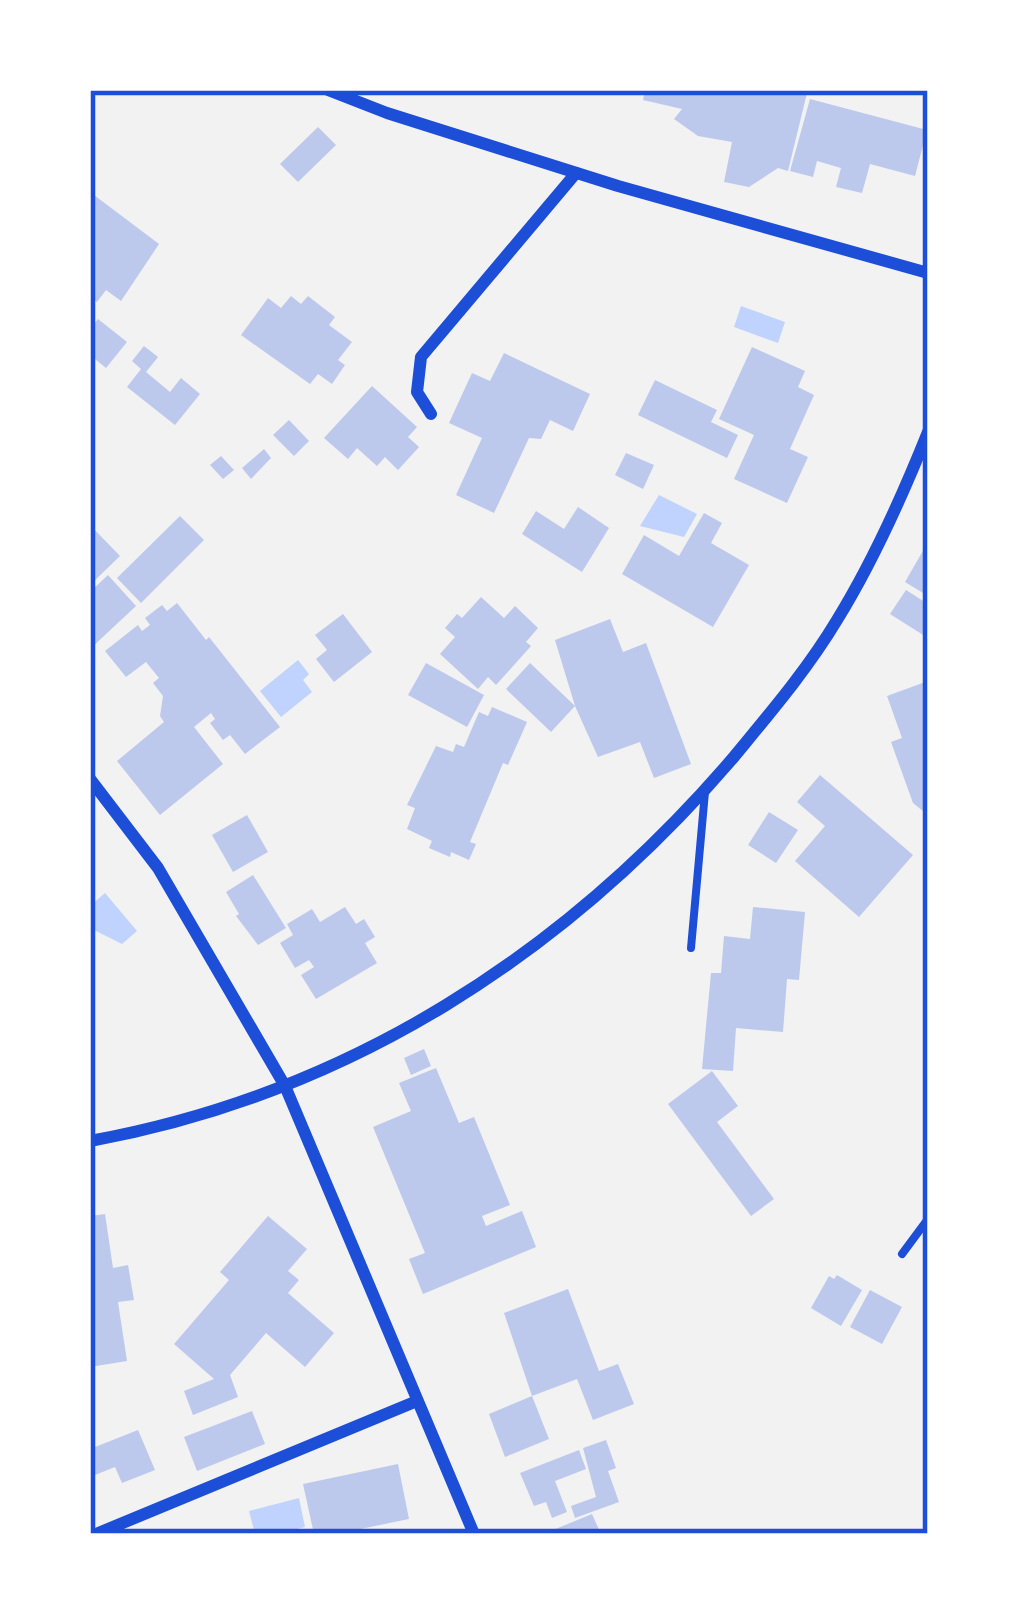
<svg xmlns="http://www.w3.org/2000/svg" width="1018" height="1624" font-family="'Noto Sans',sans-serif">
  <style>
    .water { fill: #bfd3fe }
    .building { fill: #bdc9ec }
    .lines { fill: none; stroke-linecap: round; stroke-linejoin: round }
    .service { stroke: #1d4ed8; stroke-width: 8 }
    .minor { stroke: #1d4ed8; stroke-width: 12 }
    .neatline { fill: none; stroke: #1d4ed8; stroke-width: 4.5 }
  </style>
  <rect width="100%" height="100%" fill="#f2f2f2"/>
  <!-- water -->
  <g class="water">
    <polygon points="741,306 785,322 778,343 734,327"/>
    <polygon points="659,495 697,514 684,537 640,526"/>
    <polygon points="298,660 309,674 303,680 312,692 281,717 260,691"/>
    <polygon points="105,893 137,931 122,944 90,928 90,906"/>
    <polygon points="299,1498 305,1527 279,1534 255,1534 249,1511"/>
  </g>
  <!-- building -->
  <g class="building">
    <polygon points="645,90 807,93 788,171 778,168 749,187 724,182 732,142 698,136 674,119 682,109 643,100"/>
    <polygon points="810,99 927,130 915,176 870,164 862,193 836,187 841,168 817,161 813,177 790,171"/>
    <polygon points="318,127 336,145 298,182 280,164"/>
    <polygon points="90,192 159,244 121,301 106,290 97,302 90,297"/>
    <polygon points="291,296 301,304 308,296 335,317 329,325 352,342 338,360 345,365 332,384 318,374 310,384 241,335 268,298 281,308"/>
    <polygon points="98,319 127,342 106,368 90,355 90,329"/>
    <polygon points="144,346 158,357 146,372 170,392 181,378 200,394 175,425 127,387 141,369 132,361"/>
    <polygon points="752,347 805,371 798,387 814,395 790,449 808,457 787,503 734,479 754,435 719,419"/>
    <polygon points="504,353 590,394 573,431 550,420 541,439 529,438 494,513 456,495 482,438 449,423 472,373 490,381"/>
    <polygon points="655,380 717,410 711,422 738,435 727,458 638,415"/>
    <polygon points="372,386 417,427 408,437 419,447 398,470 385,457 377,466 357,448 348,459 324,438"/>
    <polygon points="289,420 309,441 294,456 273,435"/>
    <polygon points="264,449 271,458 251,479 242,468"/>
    <polygon points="626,453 654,465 643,489 615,475"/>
    <polygon points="221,456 234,470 223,479 210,465"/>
    <polygon points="578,507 609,528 582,572 522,534 536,511 564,529"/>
    <polygon points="704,513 722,523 711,543 749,565 713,627 622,574 644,535 679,556"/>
    <polygon points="180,516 204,540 141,603 117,578"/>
    <polygon points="90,525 120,556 90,585"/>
    <polygon points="928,542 928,596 905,582"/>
    <polygon points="108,575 136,606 90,649 90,592"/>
    <polygon points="906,590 928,604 928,638 890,614"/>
    <polygon points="481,597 504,618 515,606 538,628 526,642 531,646 496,685 488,677 478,689 440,654 455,637 445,628 457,614 462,618"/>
    <polygon points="177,603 206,640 209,637 280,727 245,754 230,735 223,740 210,723 215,719 211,713 194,727 223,764 160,815 117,761 164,722 160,716 163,696 153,683 159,678 146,662 126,677 105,651 138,625 142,631 150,625 145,618 162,605 167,611"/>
    <polygon points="343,614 372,652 334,682 316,659 327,650 315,635"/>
    <polygon points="610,619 623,652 646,643 691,764 654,778 640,742 598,757 575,706 555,640"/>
    <polygon points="426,663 484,695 467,727 408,695"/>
    <polygon points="530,663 575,706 551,732 506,689"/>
    <polygon points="928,681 928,815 913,803 891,742 902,738 887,696"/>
    <polygon points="492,707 527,722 508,765 503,763 470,842 476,844 469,860 451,852 450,857 429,848 432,841 407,829 415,808 407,805 436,746 453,752 456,744 464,747 479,712 488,716"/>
    <polygon points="820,775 913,855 859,917 795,861 825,826 797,802"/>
    <polygon points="769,812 798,830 776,863 748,845"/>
    <polygon points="247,815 268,852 233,872 212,835"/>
    <polygon points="253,875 286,928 258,945 236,916 239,914 226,892"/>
    <polygon points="345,907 356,924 364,919 375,937 365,943 377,963 316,999 301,975 314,967 309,960 295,968 280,943 293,935 287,924 312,909 320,922"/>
    <polygon points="753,907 805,912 799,980 787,979 783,1032 736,1028 733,1071 702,1069 711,973 721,973 724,936 750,939"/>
    <polygon points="424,1049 431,1066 411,1075 404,1058"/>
    <polygon points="436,1068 459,1123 474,1117 510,1205 482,1216 486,1226 522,1211 536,1247 423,1294 409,1259 425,1253 373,1127 411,1111 399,1083"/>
    <polygon points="712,1071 738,1106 717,1122 774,1199 751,1216 668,1104"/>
    <polygon points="105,1214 113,1268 128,1265 134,1300 118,1302 127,1361 90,1367 90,1216"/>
    <polygon points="268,1216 307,1249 288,1271 299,1280 288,1293 334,1333 305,1367 266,1333 230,1375 238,1397 193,1415 184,1391 214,1379 174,1344 229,1280 220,1272"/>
    <polygon points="837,1275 862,1290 841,1326 811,1308 829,1276 834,1279"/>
    <polygon points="568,1289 599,1371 618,1364 634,1404 593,1420 577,1379 532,1396 504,1313"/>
    <polygon points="870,1290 902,1307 882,1344 850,1327"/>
    <polygon points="532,1396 549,1439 505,1457 489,1414"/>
    <polygon points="252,1411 265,1444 197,1471 184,1437"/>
    <polygon points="138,1430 155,1470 122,1483 115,1467 90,1477 90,1449"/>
    <polygon points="606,1440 616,1468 608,1471 619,1502 575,1518 571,1506 596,1497 583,1448"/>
    <polygon points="579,1450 586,1469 555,1481 567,1512 552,1518 546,1502 534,1506 520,1473"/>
    <polygon points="398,1464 409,1519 336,1534 314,1534 303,1484"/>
    <polygon points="592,1514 601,1534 555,1534 553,1530"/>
  </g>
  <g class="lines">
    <!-- service -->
    <g class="service">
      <polyline points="691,948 705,792"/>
      <polyline points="902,1254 928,1219"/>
    </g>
    <!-- minor -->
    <g class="minor">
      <polyline points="328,90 387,113 618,186 928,273"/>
      <polyline points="431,414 417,392 421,357 576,173"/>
      <polyline points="90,779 158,868 285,1086 474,1534"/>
      <path d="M90 1141C348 1094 564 955 733 758 770 713 807 670 837 620 874 560 902 497 928 432"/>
      <polyline points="96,1534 417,1401"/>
    </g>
  </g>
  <!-- border -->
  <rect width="1018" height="1624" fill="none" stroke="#ffffff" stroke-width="186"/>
  <rect x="93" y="93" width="832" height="1438" class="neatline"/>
</svg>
